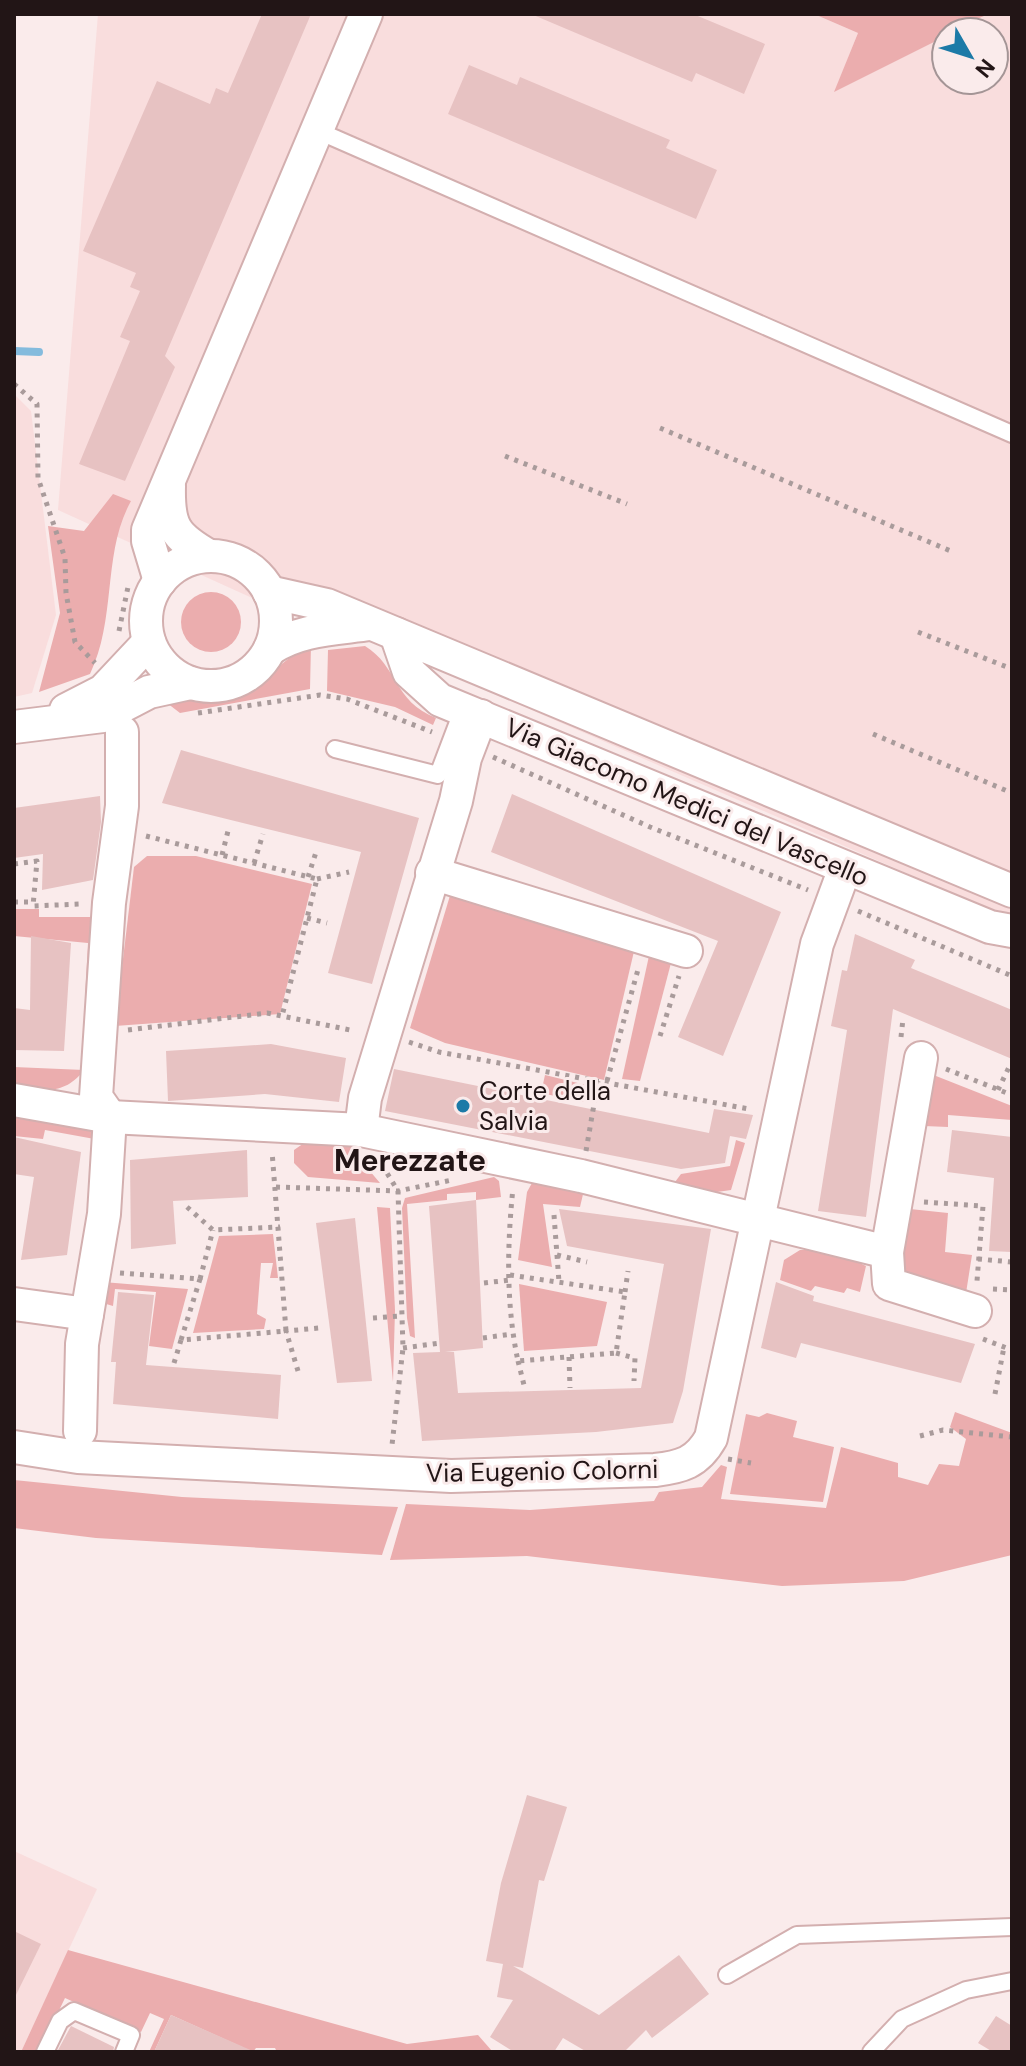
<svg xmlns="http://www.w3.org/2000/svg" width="1026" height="2066" font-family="'DM Sans',sans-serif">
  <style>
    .built { fill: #f9dddd }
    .green { fill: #ebadae }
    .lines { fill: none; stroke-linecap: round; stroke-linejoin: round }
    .stream { stroke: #84bbdd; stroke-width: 8 }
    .building { fill: #e7c2c2 }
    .lane-casing { stroke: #d3afaf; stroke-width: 20 }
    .street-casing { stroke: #d3afaf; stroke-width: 36 }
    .path { stroke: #a99b9b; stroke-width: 5; stroke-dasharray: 4 6; stroke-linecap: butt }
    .lane { stroke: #fff; stroke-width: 16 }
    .street { stroke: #fff; stroke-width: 32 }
    .poi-dot { fill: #1c7aa7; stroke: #faebeb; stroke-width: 3 }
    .labels { text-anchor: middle; stroke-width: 6; stroke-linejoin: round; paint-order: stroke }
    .street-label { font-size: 26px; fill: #221516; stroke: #faebeb }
    .poi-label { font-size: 26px; fill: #221516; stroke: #faebeb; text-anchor: start }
    .quarter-label { font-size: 30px; font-weight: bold; fill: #221516; stroke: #faebeb }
  </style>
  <rect width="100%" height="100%" fill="#faebeb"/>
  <!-- built -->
  <g class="built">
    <polygon points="98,14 814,14 858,33 835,91 946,36 946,80 994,80 994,32 953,32 989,14 1012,14 1012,919 405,655 261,602 58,510"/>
    <polygon points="14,394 31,411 56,615 32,693 14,697"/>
    <polygon points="14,1851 97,1889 21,2052 14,2052"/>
  </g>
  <!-- green -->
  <g class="green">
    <polygon points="814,14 989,14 946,32 946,36 834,92 858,33"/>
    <path d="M113 494 131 501C102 553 117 618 90 674L39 692 60 613 48 526 84 531Z"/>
    <circle cx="211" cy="622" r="30"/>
    <path d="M311 644 310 689 180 713 167 703C187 698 211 702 231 696 260 688 282 659 311 644Z"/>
    <path d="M365 646C398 666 393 701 436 718L433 725 395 707 327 691 328 650Z"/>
    <polygon points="147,856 196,856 312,884 280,1014 115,1026 134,867"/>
    <polygon points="452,889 635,947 604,1080 445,1043 410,1028"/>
    <polygon points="14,909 39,909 39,917 101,917 95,999 85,998 88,943 14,936"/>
    <polygon points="649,956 671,963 640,1081 622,1079"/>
    <path d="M14 1067 84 1070C64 1096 44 1090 14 1087Z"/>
    <polygon points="931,1074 1012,1106 1012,1120 948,1115 948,1127 924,1126"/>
    <polygon points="545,1075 586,1085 583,1102 541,1093"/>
    <polygon points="14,1110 94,1124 100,1140 45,1130 43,1139 14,1136"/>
    <polygon points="736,1140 745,1143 731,1190 717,1192 675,1182 681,1174 730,1166"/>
    <polygon points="307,1141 356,1144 358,1157 380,1183 308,1177 294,1163 294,1150"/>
    <polygon points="494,1177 499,1181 501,1197 476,1200 476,1192 447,1194 447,1200 407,1204 415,1338 410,1336 407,1318 402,1208 405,1198"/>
    <polygon points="542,1182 584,1190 580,1207 543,1204 552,1267 518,1260 527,1192 532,1183"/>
    <polygon points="377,1207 390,1208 395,1310 393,1382"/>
    <polygon points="910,1209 948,1213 945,1252 972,1255 966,1293 900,1274"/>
    <polygon points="273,1234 278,1278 270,1278 273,1263 261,1263 257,1314 266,1319 264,1329 193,1333 219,1236"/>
    <polygon points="800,1250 832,1250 866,1266 860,1292 847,1288 844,1293 815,1286 811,1291 780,1280 784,1260"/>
    <polygon points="103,1282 188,1289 172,1349 149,1346 156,1292 115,1289 113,1306 96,1301"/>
    <polygon points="519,1284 607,1302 597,1346 524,1351"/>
    <polygon points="955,1412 1012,1433 1012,1555 904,1581 782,1586 527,1556 390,1560 406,1504 530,1510 654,1501 659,1492 702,1487 721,1465 727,1467 721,1499 826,1508 841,1447 898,1463 898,1477 928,1485 939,1464 959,1466 966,1439 950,1427"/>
    <polygon points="767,1413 797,1421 793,1437 834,1447 823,1502 730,1494 746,1414 759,1417"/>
    <polygon points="14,1480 182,1497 398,1507 382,1555 96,1538 14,1528"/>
    <polygon points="68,1950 407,2044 478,2035 492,2051 277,2052 275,2048 256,2048 253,2052 171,2015 154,2052 149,2052 164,2019 150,2013 141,2032 65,1998 39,2052 21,2052"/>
  </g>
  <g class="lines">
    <!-- stream -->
    <polyline class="stream" points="14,351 39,352"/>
  </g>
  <!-- building -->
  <g class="building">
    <polygon points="262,14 311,14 165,356 175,367 125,481 79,464 130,341 120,337 140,291 130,287 136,273 83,251 157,81 210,104 216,88 228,93"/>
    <polygon points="531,14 693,14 765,44 744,94 696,73 692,82"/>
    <polygon points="469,65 517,85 520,77 670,140 666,148 717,170 696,219 448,114"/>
    <polygon points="181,750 419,818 372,984 328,973 361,852 162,803"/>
    <polygon points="512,794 781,912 723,1056 678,1037 718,941 491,852"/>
    <polygon points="100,796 101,822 93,880 42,890 43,854 14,858 14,808"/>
    <polygon points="855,934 915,960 911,968 1012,1010 1012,1059 893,1009 866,1217 818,1211 847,1030 831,1026 842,970 847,971"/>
    <polygon points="31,936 71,943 64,1051 14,1050 14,1008 30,1010"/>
    <polygon points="271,1044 346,1058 339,1102 265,1094 168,1101 166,1051"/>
    <polygon points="394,1069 709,1133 714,1109 753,1115 746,1139 730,1136 725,1163 681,1169 385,1111"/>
    <polygon points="952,1130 1012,1137 1012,1252 989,1251 994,1178 947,1172"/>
    <polygon points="14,1137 81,1152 67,1255 21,1260 34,1177 14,1174"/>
    <polygon points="247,1150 248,1197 173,1201 176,1244 131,1249 130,1160"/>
    <polygon points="476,1200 483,1348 445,1352 454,1352 458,1393 641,1388 664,1264 567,1246 559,1209 711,1229 683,1391 673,1423 596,1432 422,1441 413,1353 440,1352 429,1206"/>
    <polygon points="355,1218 372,1381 337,1383 316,1223"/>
    <polygon points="776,1282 814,1296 813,1301 975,1344 961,1383 801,1343 796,1358 761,1348"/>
    <polygon points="118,1292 154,1295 146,1365 281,1375 278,1419 113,1404 116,1362 111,1362"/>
    <polygon points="527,1795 567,1807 544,1881 539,1880 523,1968 513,1966 599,2015 679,1955 709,1994 652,2038 646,2030 624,2052 587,2052 563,2038 554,2052 514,2052 490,2037 513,2000 497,1997 503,1964 486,1961 501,1883"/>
    <polygon points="14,1931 41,1944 14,1999"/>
    <polygon points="171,2015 255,2052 154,2052"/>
    <polygon points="996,2016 1012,2026 1012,2052 993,2052 978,2043"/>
    <polygon points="71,2026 114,2047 113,2052 57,2052"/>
  </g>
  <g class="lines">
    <defs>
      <g id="lane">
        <polyline points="316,130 1012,434"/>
        <polyline points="335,749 438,775 463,709"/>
        <polyline points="727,1975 797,1935 1012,1927"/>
        <polyline points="45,2052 60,2021 74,2011 131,2035 124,2052"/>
        <polyline points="871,2052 902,2019 966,1990 1012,1981"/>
      </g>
      <g id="street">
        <path d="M169 486C168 526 174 536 209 556"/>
        <circle cx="211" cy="621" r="65"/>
        <polyline points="160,581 148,541 148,530 366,14"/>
        <polyline points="269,592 327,605 1012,891"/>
        <polyline points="396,634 409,672 440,700 990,927 1012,931"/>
        <path d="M270 649C300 629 335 629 370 624"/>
        <polyline points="66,710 103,691 149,642"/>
        <polyline points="14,727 103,716 149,692 190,683"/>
        <polyline points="432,873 686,951"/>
        <polyline points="14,1100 110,1117 361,1130 581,1176 887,1252 889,1284 975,1311"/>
        <polyline points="361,1130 365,1098 456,801 465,758 481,716"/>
        <polyline points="887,1252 921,1058"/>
        <polyline points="14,1304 87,1314"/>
        <polyline points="80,1431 82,1344 104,1214 110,1117 96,1097 109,903 122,806 122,732"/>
        <path d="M14 1447 78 1457 451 1476 655 1470C681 1467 697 1463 711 1438L817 944 845 868"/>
      </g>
    </defs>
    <!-- lane casing -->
    <use href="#lane" class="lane-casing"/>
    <!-- street casing -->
    <use href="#street" class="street-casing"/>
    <!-- path -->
    <g class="path">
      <polyline points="14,384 37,404 38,478 65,558 66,593 75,642 95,663"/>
      <polyline points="660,428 953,552"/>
      <polyline points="505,456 627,504"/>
      <polyline points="119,631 129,582"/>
      <polyline points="918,632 1012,669"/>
      <polyline points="198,713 320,695 347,699 432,732"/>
      <polyline points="873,734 1012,793"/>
      <polyline points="493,757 650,827 808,890"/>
      <polyline points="146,836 317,879 282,1016"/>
      <polyline points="222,855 229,827"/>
      <polyline points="254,863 263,834"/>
      <polyline points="14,864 37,861 33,906 80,904"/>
      <polyline points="308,877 317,849"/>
      <polyline points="317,879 349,872"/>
      <polyline points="14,902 34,902"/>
      <polyline points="858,911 1012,976"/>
      <polyline points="307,918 327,923"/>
      <polyline points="128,1030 267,1013 355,1031"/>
      <polyline points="660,1036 679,976"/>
      <polyline points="901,1037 903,1019"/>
      <polyline points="409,1042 439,1052 749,1109"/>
      <polyline points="946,1069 1012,1095"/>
      <polyline points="607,1081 639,966"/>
      <polyline points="998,1090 1010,1065"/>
      <polyline points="586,1151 598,1081"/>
      <polyline points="382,1165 398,1191 403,1348 392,1445"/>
      <polyline points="276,1187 398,1191 452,1180"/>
      <polyline points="924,1202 983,1206 977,1281"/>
      <polyline points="187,1207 213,1230 280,1227"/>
      <polyline points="554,1215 559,1282"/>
      <polyline points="557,1255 587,1262"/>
      <polyline points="978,1259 1012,1262"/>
      <polyline points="120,1273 200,1279 181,1340 286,1331 272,1151"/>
      <path d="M510 1275 625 1292 616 1353 518 1361C506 1305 507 1246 513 1188"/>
      <polyline points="200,1279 213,1230"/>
      <polyline points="484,1283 510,1280"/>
      <polyline points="993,1289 1012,1290"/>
      <polyline points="625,1292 628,1271"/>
      <polyline points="373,1318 400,1316"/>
      <polyline points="483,1338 512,1334"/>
      <polyline points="983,1339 1012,1350"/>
      <polyline points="403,1348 440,1343"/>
      <polyline points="616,1353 635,1358 634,1381"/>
      <polyline points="569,1357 570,1388"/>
      <polyline points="518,1361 525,1389"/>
      <polyline points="174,1363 181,1340"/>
      <polyline points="298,1371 286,1331 319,1328"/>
      <polyline points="995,1394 1004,1347"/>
      <polyline points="920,1436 943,1430 1012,1437"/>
      <polyline points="728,1459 751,1463"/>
    </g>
    <!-- lane -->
    <use href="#lane" class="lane"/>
    <!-- street -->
    <use href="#street" class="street"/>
  </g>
  <!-- markers -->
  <circle class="poi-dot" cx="463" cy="1106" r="8"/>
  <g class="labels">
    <!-- street labels -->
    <g class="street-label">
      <text transform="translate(687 802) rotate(23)" y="9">Via Giacomo Medici del Vascello</text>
      <text transform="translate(542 1471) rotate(-1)" y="9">Via Eugenio Colorni</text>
    </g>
    <!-- poi labels -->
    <g class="poi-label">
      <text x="479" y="1100">Corte della<tspan x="479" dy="30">Salvia</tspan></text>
    </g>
    <!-- quarter labels -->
    <g class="quarter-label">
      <text x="410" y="1171">Merezzate</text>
    </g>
  </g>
  <!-- border -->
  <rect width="1026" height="2066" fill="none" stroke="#221516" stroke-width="32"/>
  <!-- north arrow -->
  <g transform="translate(970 56) rotate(129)"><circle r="38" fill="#faebeb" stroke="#a49596" stroke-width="2"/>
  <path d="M0-6L14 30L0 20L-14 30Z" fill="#1c7aa7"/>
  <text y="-12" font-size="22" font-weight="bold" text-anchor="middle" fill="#221516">N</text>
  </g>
</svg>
